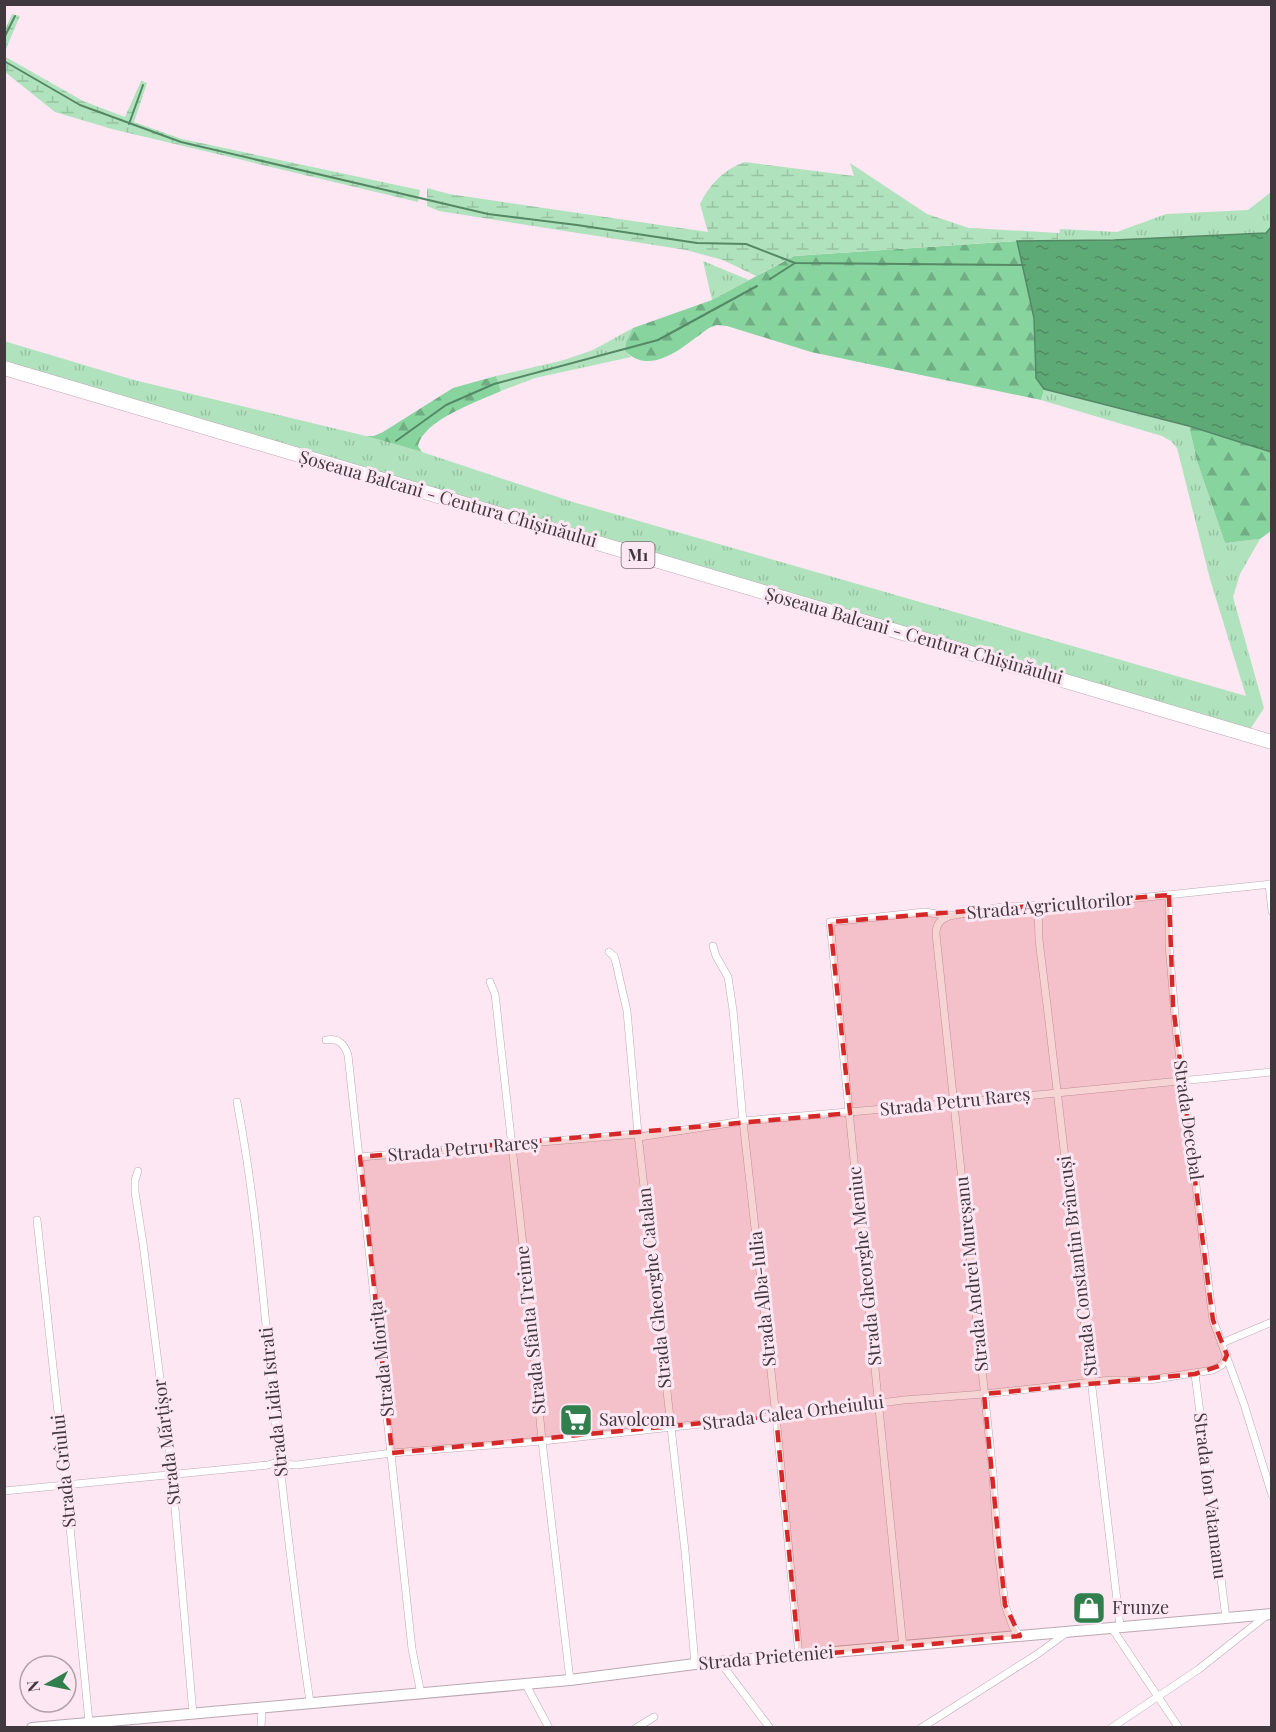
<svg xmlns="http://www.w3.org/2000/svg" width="1276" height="1732" font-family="'Playfair Display',serif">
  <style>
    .grass { fill: url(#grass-tufts) }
    .forest { fill: url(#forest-firs) }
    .wetland { fill: url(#wetland-marsh) }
    .water { fill: url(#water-ripples); stroke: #558865; stroke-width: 1.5 }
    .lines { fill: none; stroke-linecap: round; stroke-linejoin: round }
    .stream { stroke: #558865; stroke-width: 2 }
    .street-casing { stroke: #bba8b3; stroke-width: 8 }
    .secondary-casing { stroke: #bba8b3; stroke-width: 12 }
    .highway-casing { stroke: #bba8b3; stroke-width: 15 }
    .street { stroke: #fff; stroke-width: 7 }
    .secondary { stroke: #fff; stroke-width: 10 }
    .highway { stroke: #fff; stroke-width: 14 }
    .marked { fill: #d62828; fill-opacity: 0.2; stroke: #d62828; stroke-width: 4.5; stroke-dasharray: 12 8; stroke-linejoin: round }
    .labels { text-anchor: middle; stroke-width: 6; stroke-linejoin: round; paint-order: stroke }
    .shield { fill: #fce7f3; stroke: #786c74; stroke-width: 1.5 }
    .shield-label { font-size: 16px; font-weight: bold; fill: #40383d }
    .street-label { font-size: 18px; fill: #40383d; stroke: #fce7f3 }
    .poi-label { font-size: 18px; fill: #40383d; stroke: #fce7f3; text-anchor: start }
  </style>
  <defs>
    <pattern id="grass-tufts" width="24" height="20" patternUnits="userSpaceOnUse" patternTransform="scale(1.5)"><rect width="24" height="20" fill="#b0e2bd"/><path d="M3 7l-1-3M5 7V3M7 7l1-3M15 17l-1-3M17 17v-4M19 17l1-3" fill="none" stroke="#98c3a3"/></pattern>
    <pattern id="forest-firs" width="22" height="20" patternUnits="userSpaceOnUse" patternTransform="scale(1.5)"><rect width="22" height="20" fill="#87d49e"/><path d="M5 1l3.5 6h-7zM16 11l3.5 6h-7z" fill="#70ad82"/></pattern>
    <pattern id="wetland-marsh" width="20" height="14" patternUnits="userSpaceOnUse" patternTransform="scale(1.5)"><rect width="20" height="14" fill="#b0e2bd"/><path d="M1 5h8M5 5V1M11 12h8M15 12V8" fill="none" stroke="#98c3a3"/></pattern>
    <pattern id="water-ripples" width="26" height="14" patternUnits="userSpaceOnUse" patternTransform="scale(1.5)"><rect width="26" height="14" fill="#5eaa76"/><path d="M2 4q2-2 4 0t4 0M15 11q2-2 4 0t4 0" fill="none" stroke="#4f8b62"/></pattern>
  </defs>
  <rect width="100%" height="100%" fill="#fce7f3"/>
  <!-- grass -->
  <g class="grass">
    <polygon points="1271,192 1271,227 1266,233 1114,240 1058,241 1060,229 1117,232 1166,214 1248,210"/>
    <polygon points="703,261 749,280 712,300"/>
    <polygon points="633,328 626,342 625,351 631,357 535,378 501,391 496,376 564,360 593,350"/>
    <polygon points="4,341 134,380 366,436 422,452 573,502 1246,696 1210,579 1177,448 1171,441 1162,436 1041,400 1044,389 1189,426 1197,461 1225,543 1260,539 1240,574 1233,597 1264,708 1249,731 5,363"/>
  </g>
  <!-- forest -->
  <g class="forest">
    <path d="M1017 241 1034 318 1036 378 1044 389 1041 400 811 352 727 326 717 325 709 328C686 344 652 378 625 351L626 342 633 328 712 300 794 256Z"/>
    <path d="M496 376 501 391C479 401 423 420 418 446L422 452 366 436H374L383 432 453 388Z"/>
    <polygon points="1189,426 1271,452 1271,531 1260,539 1225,543 1197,461"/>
  </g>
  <!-- wetland -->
  <g class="wetland">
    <polygon points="12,14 20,16 5,51 5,30"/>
    <polygon points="4,56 83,101 125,117 141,81 147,83 134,122 182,139 420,190 418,202 112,129 55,112 5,72"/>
    <path d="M745 162 854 176 850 163 927 214 969 228 1059 233 1058 241H1017L794 256 756 276 723 260 686 250 439 211 427 206V188L449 194 708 232 700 204C709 185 724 169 745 162Z"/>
  </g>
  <!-- water -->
  <polygon class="water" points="1271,227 1271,452 1189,426 1044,389 1036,378 1034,318 1017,241 1114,240 1266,233"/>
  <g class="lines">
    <!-- stream -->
    <g class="stream">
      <polyline points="4,38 15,16"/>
      <polyline points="4,61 80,105 181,142 488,214 577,225 697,243 746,244 795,263 1025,265"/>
      <polyline points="129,124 143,85"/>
      <polyline points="770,279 795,263"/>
      <polyline points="396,441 446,405 494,384 658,340 757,286"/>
    </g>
    <defs>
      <g id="street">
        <polyline points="1269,884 1272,911"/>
        <polyline points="1169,895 1169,945 1176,1028 1213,1320 1244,1404 1272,1495"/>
        <polyline points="1038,906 1039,940 1047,1005 1120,1626"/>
        <path d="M949 916C940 920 936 924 936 934L993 1474 997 1541 1005 1605 1013 1627 1020 1636"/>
        <polyline points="713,946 716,956 728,977 733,1010 743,1121 776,1416 799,1656"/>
        <polyline points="609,952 614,956 616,963 627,1011 638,1134 685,1551 695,1664"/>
        <polyline points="490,982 495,994 528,1290 542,1441 570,1680"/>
        <path d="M326 1040C338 1038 344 1043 348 1055L412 1649 421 1694"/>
        <path d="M237 1102C257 1206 264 1312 275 1418 285 1513 296 1608 310 1702"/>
        <polyline points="639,1137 743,1121 955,1103 1272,1072"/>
        <polyline points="360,1157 638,1134"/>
        <polyline points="138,1171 135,1180 135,1192 143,1243 172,1474 193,1714"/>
        <polyline points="37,1220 66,1486 89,1722"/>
        <polyline points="1222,1343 1272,1322"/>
        <polyline points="1195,1374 1226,1618"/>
        <polyline points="280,1464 297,1465 392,1453 542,1441 776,1416 904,1400 984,1394 1111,1380 1149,1380 1213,1370 1222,1365 1227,1355"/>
        <polyline points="4,1491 268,1465 280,1461"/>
        <polyline points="1111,1627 1179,1728"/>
        <polyline points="903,1647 830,922 925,912 949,916 1002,907 1100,902 1272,884"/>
        <polyline points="720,1662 770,1728"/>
        <polyline points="525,1683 549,1728"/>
        <polyline points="261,1728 262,1707"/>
        <polyline points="636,1728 654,1717"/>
        <polyline points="921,1728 1036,1655 1065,1634"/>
        <polyline points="1111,1728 1199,1669 1267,1615"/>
      </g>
      <polyline id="secondary" points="32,1728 570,1680 695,1664 1272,1614"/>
      <polyline id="highway" points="4,368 1272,742"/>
    </defs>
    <!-- street casing -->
    <use href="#street" class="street-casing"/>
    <!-- secondary casing -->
    <use href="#secondary" class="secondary-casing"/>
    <!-- highway casing -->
    <use href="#highway" class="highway-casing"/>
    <!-- street -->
    <use href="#street" class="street"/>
    <!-- secondary -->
    <use href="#secondary" class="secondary"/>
    <!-- highway -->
    <use href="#highway" class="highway"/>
  </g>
  <!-- marked area -->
  <path class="marked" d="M1169 895 1173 1005 1207 1275 1213 1320 1227 1355 1222 1365 1195 1374 984 1394 1005 1605 1020 1636 799 1656 776 1416 392 1453 360 1157 850 1113 830 922Z"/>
  <!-- icons -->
  <defs>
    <symbol id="supermarket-square" viewBox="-11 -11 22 22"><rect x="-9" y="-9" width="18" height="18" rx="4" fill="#327f4e" stroke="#fce7f3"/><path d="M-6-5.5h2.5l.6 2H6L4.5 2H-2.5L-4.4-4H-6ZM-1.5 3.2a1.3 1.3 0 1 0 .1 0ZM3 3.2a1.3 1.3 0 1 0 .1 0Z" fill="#fff"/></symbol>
    <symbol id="shop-square" viewBox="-11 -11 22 22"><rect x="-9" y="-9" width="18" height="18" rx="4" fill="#327f4e" stroke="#fce7f3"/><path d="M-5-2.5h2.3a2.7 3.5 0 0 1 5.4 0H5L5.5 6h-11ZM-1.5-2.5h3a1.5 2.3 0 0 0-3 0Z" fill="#fff"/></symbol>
  </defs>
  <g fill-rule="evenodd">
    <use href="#supermarket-square" x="557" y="1401" width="38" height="38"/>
    <use href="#shop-square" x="1070" y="1589" width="38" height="38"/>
  </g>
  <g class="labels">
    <!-- shield labels -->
    <rect class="shield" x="621.5" y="542" width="33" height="26" rx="4.5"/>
    <g class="shield-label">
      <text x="638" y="561">M1</text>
    </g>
    <!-- street labels -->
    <g class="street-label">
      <text transform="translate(448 499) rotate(16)" y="6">Șoseaua Balcani - Centura Chișinăului</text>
      <text transform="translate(914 636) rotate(16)" y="6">Șoseaua Balcani - Centura Chișinăului</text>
      <text transform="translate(1050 906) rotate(-5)" y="6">Strada Agricultorilor</text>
      <text transform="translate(955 1102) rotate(-6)" y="6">Strada Petru Rareș</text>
      <text transform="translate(1188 1120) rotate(82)" y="6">Strada Decebal</text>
      <text transform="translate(463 1149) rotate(-5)" y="6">Strada Petru Rareș</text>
      <text transform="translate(865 1266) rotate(-96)" y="6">Strada Gheorghe Meniuc</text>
      <text transform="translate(1078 1266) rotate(-97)" y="6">Strada Constantin Brâncuși</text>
      <text transform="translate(972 1274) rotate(-96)" y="6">Strada Andrei Mureșanu</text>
      <text transform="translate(655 1288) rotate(-96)" y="6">Strada Gheorghe Catalan</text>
      <text transform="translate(763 1299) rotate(-96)" y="6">Strada Alba-Iulia</text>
      <text transform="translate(531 1330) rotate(-96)" y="6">Strada Sfânta Treime</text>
      <text transform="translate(382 1359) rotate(-96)" y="6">Strada Miorița</text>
      <text transform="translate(274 1402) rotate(-96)" y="6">Strada Lidia Istrati</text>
      <text transform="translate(793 1413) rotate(-7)" y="6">Strada Calea Orheiului</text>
      <text transform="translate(167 1442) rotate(-97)" y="6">Strada Mărțișor</text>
      <text transform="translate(64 1471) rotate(-96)" y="6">Strada Grîului</text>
      <text transform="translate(1210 1496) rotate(83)" y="6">Strada Ion Vatamanu</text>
      <text transform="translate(766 1658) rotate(-5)" y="6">Strada Prieteniei</text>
    </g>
    <!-- poi labels -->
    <g class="poi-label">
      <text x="599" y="1426">Savolcom</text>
      <text x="1112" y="1614">Frunze</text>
    </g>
  </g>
  <!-- border -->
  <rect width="1276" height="1732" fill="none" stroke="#40383d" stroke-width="12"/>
  <!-- north arrow -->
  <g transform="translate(48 1684) rotate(261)"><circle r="28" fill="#fce7f3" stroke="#b1a1aa" stroke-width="1.5"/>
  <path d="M0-4.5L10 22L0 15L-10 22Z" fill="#327f4e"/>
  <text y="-9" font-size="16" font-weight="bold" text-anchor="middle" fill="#40383d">N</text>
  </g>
</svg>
